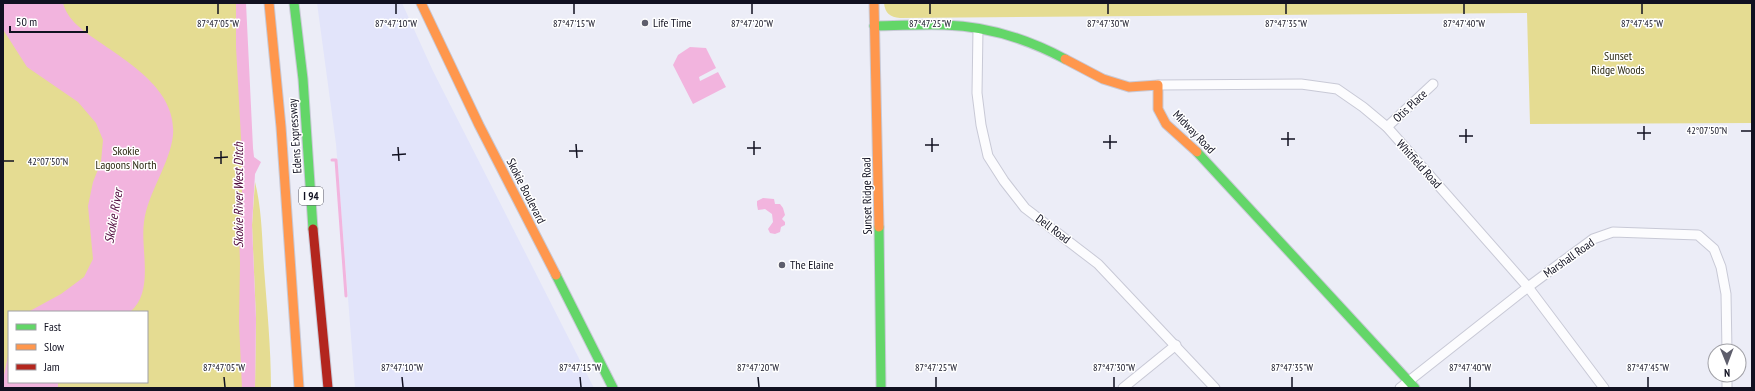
<svg xmlns="http://www.w3.org/2000/svg" width="1755" height="391" font-family="'PT Sans Narrow',sans-serif">
  <style>
    .built { fill: #e2e4fa }
    .green { fill: #e5dc92; fill-rule: evenodd }
    .water { fill: #f2b4de }
    .lines { fill: none; stroke-linecap: round; stroke-linejoin: round }
    .stream { stroke: #f2b4de; stroke-width: 3 }
    .street-casing { stroke: #c8c9d6; stroke-width: 11 }
    .fast-casing { stroke: #c8c9d6; stroke-width: 11 }
    .slow-casing { stroke: #c8c9d6; stroke-width: 11 }
    .jam-casing { stroke: #c8c9d6; stroke-width: 11 }
    .street { stroke: #fcfcfe; stroke-width: 9 }
    .fast { stroke: #63d668; stroke-width: 9 }
    .slow { stroke: #ff974d; stroke-width: 9 }
    .jam { stroke: #b3261e; stroke-width: 9 }
    .ticks { fill: none; stroke: #111121; stroke-width: 1.5 }
    .poi-dot { fill: #5e5e6c; stroke: #fff; stroke-width: 1.5 }
    .labels { text-anchor: middle; stroke-width: 3; stroke-linejoin: round; paint-order: stroke }
    .shield { fill: #fff; stroke: #585864; stroke-width: 1 }
    .shield-label { font-size: 11px; font-weight: bold; fill: #111121 }
    .poi-label { font-size: 12px; fill: #111121; stroke: #fff; text-anchor: start }
    .park-label { font-size: 12px; fill: #2d2a13; stroke: #fff }
    .street-label { font-size: 12px; fill: #111121; stroke: #fff }
    .water-label { font-size: 13px; font-style: italic; fill: #500b3d; stroke: #fff }
    .ticks-label { font-size: 10px; text-anchor: middle; fill: #111121; stroke: #fff; stroke-width: 3; stroke-linejoin: round; paint-order: stroke }
  </style>
  <rect width="100%" height="100%" fill="#ecedf7"/>
  <!-- built -->
  <polygon class="built" points="317,3 402,3 433,71 594,388 355,388 336,144"/>
  <!-- green -->
  <g class="green">
    <path d="M3 3H241L247 388H3ZM9 312H147V382H9Z"/>
    <path d="M884 3H1752V123L1530 124 1527 13 900 18C890 17 885 13 884 3Z"/>
    <path d="M255 182C262 210 262 239 264 268 267 308 271 348 271 388H255L256 319 252 225Z"/>
  </g>
  <!-- water -->
  <g class="water">
    <path d="M3 3H63C67 19 82 30 95 39 126 61 177 89 173 135 170 164 148 192 144 222 140 249 155 291 130 312H28L61 294 84 277 93 259 88 206 93 182 101 162 103 140 96 123 78 102 27 67 4 31Z"/>
    <polygon points="236,3 246,3 253,148 254,157 261,162 255,174 252,225 256,319 255,388 242,388 239,323 240,263 239,235 242,200 242,156 236,47"/>
    <polygon points="690,47 706,48 716,68 699,77 700,81 718,72 726,87 693,104 673,65 678,55"/>
    <polygon points="763,198 774,199 775,204 780,204 783,208 785,215 782,219 785,222 785,225 781,227 780,232 775,234 770,233 768,229 773,222 772,214 765,209 758,210 757,205 757,201"/>
    <polygon points="9,351 9,382 58,382 58,388 4,388 4,375"/>
  </g>
  <g class="lines">
    <!-- stream -->
    <polyline class="stream" points="332,160 336,160 346,296"/>
    <defs>
      <g id="street">
        <polyline points="978,29 977,93 981,125 988,156 1004,181 1025,208 1098,264 1215,388"/>
        <polyline points="1158,85 1301,84 1337,89 1363,107 1387,127 1528,287 1604,388"/>
        <polyline points="1387,127 1433,84"/>
        <polyline points="1727,375 1727,388"/>
        <polyline points="1123,388 1176,345"/>
        <polyline points="1400,388 1528,287 1593,239 1613,232 1698,235 1714,249 1721,267 1726,294 1727,351"/>
      </g>
      <g id="fast">
        <polyline points="294,3 303,79 313,229"/>
        <path d="M874 26C898 26 921 24 945 25 987 26 1029 40 1065 59"/>
        <polyline points="1197,152 1415,388"/>
        <polyline points="879,227 881,388"/>
        <polyline points="556,275 613,388"/>
      </g>
      <g id="slow">
        <polyline points="269,3 281,127 299,388"/>
        <polyline points="421,3 479,125 556,275"/>
        <polyline points="874,3 879,227"/>
        <polyline points="1065,59 1103,79 1129,87 1158,85 1158,109 1166,124 1197,152"/>
      </g>
      <polyline id="jam" points="313,229 328,388"/>
    </defs>
    <!-- street casing -->
    <use href="#street" class="street-casing"/>
    <!-- fast casing -->
    <use href="#fast" class="fast-casing"/>
    <!-- slow casing -->
    <use href="#slow" class="slow-casing"/>
    <!-- jam casing -->
    <use href="#jam" class="jam-casing"/>
    <!-- street -->
    <use href="#street" class="street"/>
    <!-- fast -->
    <use href="#fast" class="fast"/>
    <!-- slow -->
    <use href="#slow" class="slow"/>
    <!-- jam -->
    <use href="#jam" class="jam"/>
  </g>
  <!-- ticks -->
  <path class="ticks" d="M218 4V14M396 4V14M574 4V14M752 4V14M930 4V14M1108 4V14M1286 4V14M1464 4V14M1642 4V14M1644 126V140M1466 129V143M1741 131H1751M1288 132V146M1637 133H1651M1110 135V149M1459 136H1473M932 138V152M1281 139H1295M754 141V155M1103 142H1117M576 144 577 158M925 145H939M398 147 399 161M747 148H761M221 151V164M569 151H583M392 155 406 154M214 158 228 157M4 161H14M224 377 225 387M402 377 403 387M580 377 581 387M758 377 759 387M936 377V387M1114 377V387M1292 377V387M1470 377V387M1648 377V387"/>
  <!-- markers -->
  <g class="poi-dot">
    <circle cx="645" cy="23" r="4"/>
    <circle cx="782" cy="265" r="4"/>
  </g>
  <g class="labels">
    <!-- shield labels -->
    <rect class="shield" x="299" y="187" width="24" height="18" rx="3"/>
    <g class="shield-label">
      <text x="311" y="200">I 94</text>
    </g>
    <!-- poi labels -->
    <g class="poi-label">
      <text x="653" y="27">Life Time</text>
      <text x="790" y="269">The Elaine</text>
    </g>
    <!-- park labels -->
    <g class="park-label">
      <text x="1618" y="60">Sunset<tspan x="1618" dy="14">Ridge Woods</tspan></text>
      <text x="126" y="155">Skokie<tspan x="126" dy="14">Lagoons North</tspan></text>
    </g>
    <!-- street labels -->
    <g class="street-label">
      <text transform="translate(1410 106) rotate(-43)" y="4">Otis Place</text>
      <text transform="translate(1194 132) rotate(46)" y="4">Midway Road</text>
      <text transform="translate(295 136) rotate(-94)" y="4">Edens Expressway</text>
      <text transform="translate(1419 164) rotate(48)" y="4">Whitfield Road</text>
      <text transform="translate(526 191) rotate(63)" y="4">Skokie Boulevard</text>
      <text transform="translate(867 196) rotate(-91)" y="4">Sunset Ridge Road</text>
      <text transform="translate(1053 229) rotate(37)" y="4">Dell Road</text>
      <text transform="translate(1569 258) rotate(-35)" y="4">Marshall Road</text>
    </g>
    <!-- water labels -->
    <g class="water-label">
      <text transform="translate(238 195) rotate(-90)" y="5">Skokie River West Ditch</text>
      <text transform="translate(113 216) rotate(-80)" y="5">Skokie River</text>
    </g>
  </g>
  <g class="ticks-label">
    <text x="396" y="27">87°47'10"W</text>
    <text x="574" y="27">87°47'15"W</text>
    <text x="752" y="27">87°47'20"W</text>
    <text x="930" y="27">87°47'25"W</text>
    <text x="1108" y="27">87°47'30"W</text>
    <text x="218" y="27">87°47'05"W</text>
    <text x="1286" y="27">87°47'35"W</text>
    <text x="1464" y="27">87°47'40"W</text>
    <text x="1642" y="27">87°47'45"W</text>
    <text x="1707" y="134">42°07'50"N</text>
    <text x="48" y="165">42°07'50"N</text>
    <text x="224" y="371">87°47'05"W</text>
    <text x="402" y="371">87°47'10"W</text>
    <text x="580" y="371">87°47'15"W</text>
    <text x="758" y="371">87°47'20"W</text>
    <text x="936" y="371">87°47'25"W</text>
    <text x="1114" y="371">87°47'30"W</text>
    <text x="1292" y="371">87°47'35"W</text>
    <text x="1470" y="371">87°47'40"W</text>
    <text x="1648" y="371">87°47'45"W</text>
  </g>
  <!-- border -->
  <rect width="1755" height="391" fill="none" stroke="#111121" stroke-width="8"/>
  <!-- legend -->
  <rect x="8" y="311" width="140" height="72" fill="#ffffff" stroke="#a0a0a6"/>
  <rect x="16" y="324" width="20" height="6" fill="#63d668" stroke="#a0a0a6"/>
  <text x="44" y="331" font-size="12" fill="#111121">Fast</text>
  <rect x="16" y="344" width="20" height="6" fill="#ff974d" stroke="#a0a0a6"/>
  <text x="44" y="351" font-size="12" fill="#111121">Slow</text>
  <rect x="16" y="364" width="20" height="6" fill="#b3261e" stroke="#a0a0a6"/>
  <text x="44" y="371" font-size="12" fill="#111121">Jam</text>
  <!-- north arrow -->
  <g transform="translate(1727 363) rotate(179)"><circle r="19" fill="#ffffff" stroke="#a0a0a6"/>
  <path d="M0-3L7 15L0 10L-7 15Z" fill="#5e5e6c"/>
  <text y="-6" font-size="11" font-weight="bold" text-anchor="middle" fill="#111121">N</text>
  </g>
  <!-- scale -->
  <path d="M10 26v6h77v-6" fill="none" stroke="#111121" stroke-width="2"/>
  <text x="16" y="26" font-size="12" fill="#111121" stroke="#ffffff" stroke-width="3" paint-order="stroke">50 m</text>
</svg>
